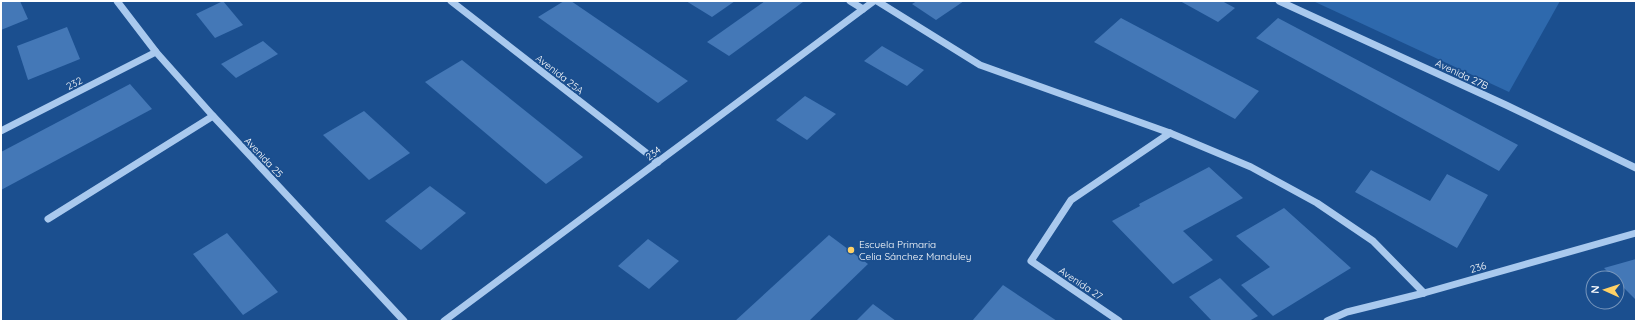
<svg xmlns="http://www.w3.org/2000/svg" width="1637" height="322" font-family="Quicksand,sans-serif">
  <style>
    .green { fill: #2e69ad }
    .building { fill: #4478b7 }
    .lines { fill: none; stroke-linecap: round; stroke-linejoin: round }
    .minor { stroke: #a9c9ee; stroke-width: 7 }
    .poi-dot { fill: #ffd166; stroke: #1b4f8f; stroke-width: 1.5 }
    .labels { text-anchor: middle; stroke-width: 3.5; stroke-linejoin: round; paint-order: stroke }
    .street-label { font-size: 10px; fill: #fff; stroke: #1b4f8f }
    .poi-label { font-size: 10px; fill: #fff; stroke: #1b4f8f; text-anchor: start }
  </style>
  <rect width="100%" height="100%" fill="#1b4f8f"/>
  <!-- green -->
  <polygon class="green" points="1313,1 1560,1 1509,92"/>
  <!-- building -->
  <g class="building">
    <polygon points="1,1 20,1 28,19 1,30"/>
    <polygon points="223,1 243,25 215,38 196,14"/>
    <polygon points="564,1 571,1 688,81 658,103 538,17"/>
    <polygon points="686,1 735,1 712,17"/>
    <polygon points="765,1 803,2 729,56 707,42"/>
    <polygon points="917,1 964,1 936,20 912,4"/>
    <polygon points="1180,1 1222,1 1235,8 1218,22"/>
    <polygon points="1121,18 1259,91 1235,119 1094,42"/>
    <polygon points="1278,18 1518,145 1499,171 1256,38"/>
    <polygon points="67,27 80,59 28,80 17,46"/>
    <polygon points="263,41 278,54 236,78 221,64"/>
    <polygon points="882,46 924,70 907,86 864,61"/>
    <polygon points="462,60 583,157 546,184 425,82"/>
    <polygon points="130,84 152,109 1,190 1,152"/>
    <polygon points="805,96 836,114 807,140 776,120"/>
    <polygon points="364,111 410,153 369,180 323,135"/>
    <polygon points="1209,167 1243,198 1183,231 1213,260 1173,284 1112,221 1140,206 1139,204"/>
    <polygon points="1371,170 1430,201 1447,174 1488,195 1457,248 1355,192"/>
    <polygon points="430,186 466,213 421,250 385,221"/>
    <polygon points="1284,208 1351,268 1273,316 1241,285 1270,267 1236,236"/>
    <polygon points="227,233 278,292 243,315 193,254"/>
    <polygon points="829,235 868,264 809,321 735,321"/>
    <polygon points="648,239 679,261 649,289 618,266"/>
    <polygon points="1636,259 1636,300 1617,281 1617,278 1614,278 1604,268"/>
    <polygon points="1220,278 1258,316 1249,321 1212,321 1189,297"/>
    <polygon points="1003,285 1057,321 972,321"/>
    <polygon points="873,304 896,321 856,321"/>
  </g>
  <g class="lines">
    <!-- minor -->
    <g class="minor">
      <polyline points="117,1 156,52 213,116 404,321"/>
      <polyline points="451,1 658,162"/>
      <polyline points="850,1 863,9"/>
      <polyline points="877,1 980,65 1170,133 1251,167 1317,203 1373,241 1424,293"/>
      <polyline points="1279,1 1506,105 1636,168"/>
      <polyline points="1,131 156,52"/>
      <polyline points="48,219 213,116"/>
      <polyline points="444,321 874,1"/>
      <polyline points="1119,321 1031,261 1071,200 1170,133"/>
      <polyline points="1327,321 1347,312 1424,293 1636,233"/>
    </g>
  </g>
  <!-- markers -->
  <circle class="poi-dot" cx="851" cy="250" r="4"/>
  <g class="labels">
    <!-- street labels -->
    <g class="street-label">
      <text transform="translate(560 74) rotate(38)" y="4">Avenida 25A</text>
      <text transform="translate(1462 74) rotate(25)" y="4">Avenida 27B</text>
      <text transform="translate(74 83) rotate(-27)" y="4">232</text>
      <text transform="translate(653 153) rotate(-37)" y="4">234</text>
      <text transform="translate(264 157) rotate(47)" y="4">Avenida 25</text>
      <text transform="translate(1478 267) rotate(-16)" y="4">236</text>
      <text transform="translate(1081 283) rotate(34)" y="4">Avenida 27</text>
    </g>
    <!-- poi labels -->
    <g class="poi-label">
      <text x="859" y="248">Escuela Primaria<tspan x="859" dy="12">Celia Sánchez Manduley</tspan></text>
    </g>
  </g>
  <!-- border -->
  <rect width="1637" height="322" fill="none" stroke="#ffffff" stroke-width="4"/>
  <!-- north arrow -->
  <g transform="translate(1605 290) rotate(273)"><circle r="19" fill="#1b4f8f" stroke="#7695bc"/>
  <path d="M0-3L7 15L0 10L-7 15Z" fill="#ffd166"/>
  <text y="-6" font-size="11" font-weight="bold" text-anchor="middle" fill="#ffffff">N</text>
  </g>
</svg>
